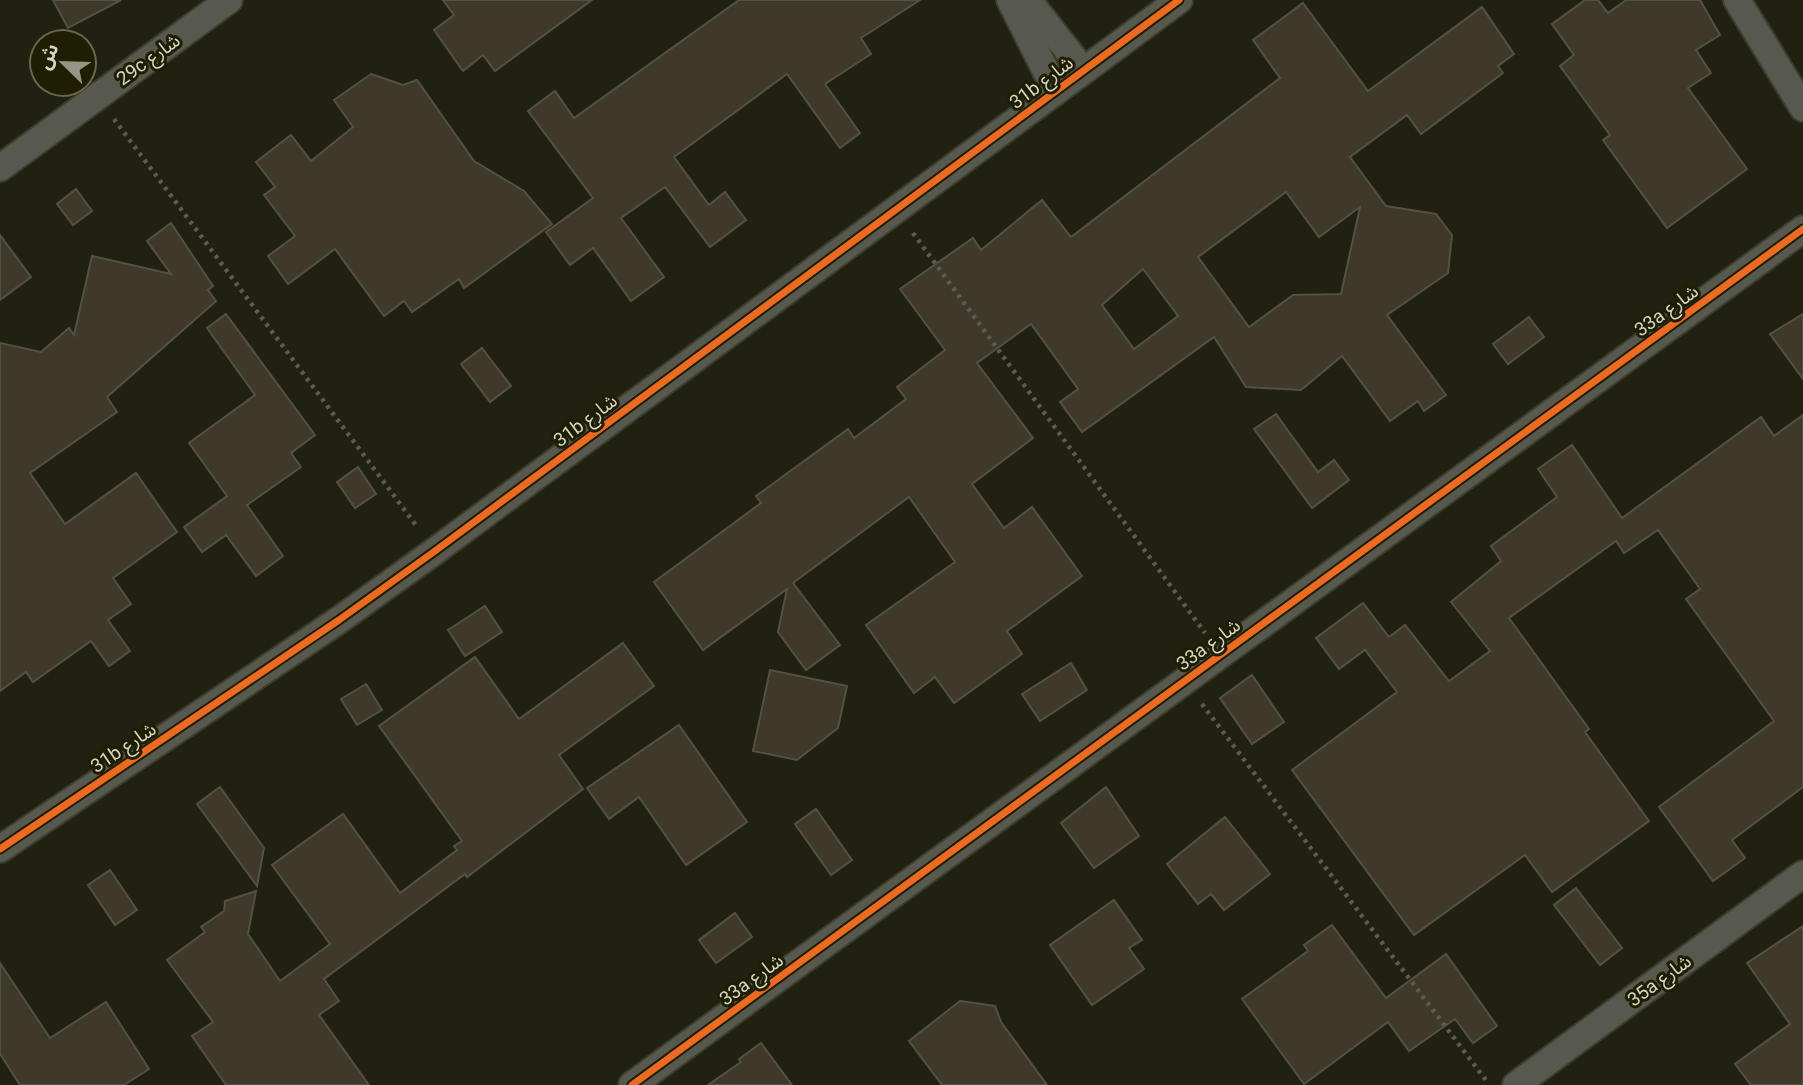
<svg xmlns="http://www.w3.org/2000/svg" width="1803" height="1085" font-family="Roboto,'Noto Sans Arabic',sans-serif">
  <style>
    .building { fill: #3e3928; stroke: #545044; stroke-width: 2; fill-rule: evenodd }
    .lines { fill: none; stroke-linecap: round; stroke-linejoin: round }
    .minor-casing { stroke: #3c3c2f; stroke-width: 30 }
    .path { stroke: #5a5c52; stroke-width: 4.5; stroke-dasharray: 3.5 5; stroke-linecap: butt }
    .minor { stroke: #57594e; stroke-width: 26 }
    .cycleway-casing { stroke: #1f1d02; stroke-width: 11 }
    .cycleway { stroke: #ed6a23; stroke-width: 7 }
    .labels { text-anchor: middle; stroke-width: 6; stroke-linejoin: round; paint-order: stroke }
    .street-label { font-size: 19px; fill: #d6d5c5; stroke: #1f1d02 }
  </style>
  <rect width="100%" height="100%" fill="#212111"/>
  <!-- building -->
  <g class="building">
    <polygon points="53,0 121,0 68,28"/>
    <polygon points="443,0 592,0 495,71 483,55 463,71 434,30 454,15"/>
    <polygon points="739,0 920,0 861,38 871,54 825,84 860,133 840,148 787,74 674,157 709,205 725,192 746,220 710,247 665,187 621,218 664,277 631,301 593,248 570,265 546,232 593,198 528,111 555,91 574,118"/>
    <polygon points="1585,0 1598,0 1608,13 1626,0 1700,0 1720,35 1696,50 1711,73 1688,88 1747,169 1667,228 1603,140 1610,135 1560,66 1574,55 1552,24"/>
    <path d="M1303 3 1368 91 1482 7 1514 54 1498 66 1503 73 1421 134 1407 115 1350 157 1386 206 1436 214 1452 235 1448 273 1387 315 1446 395 1424 411 1418 401 1390 421 1342 356 1301 390 1246 387 1214 337 1082 432 1060 402 1078 389 1031 324 977 363 1033 438 972 484 1004 528 1032 507 1082 576 1007 631 1022 654 954 703 935 677 914 693 866 625 955 562 909 497 793 583 840 645 806 670 778 632 787 589 703 650 654 582 761 503 756 496 848 429 854 438 906 399 897 387 945 350 900 289 973 238 981 250 1042 200 1071 237 1280 78 1253 40ZM1286 192 1319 237 1360 207 1341 294 1293 295 1249 327 1198 257ZM1143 269 1178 316 1134 349 1102 305Z"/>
    <polygon points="371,74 403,85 417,80 474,161 524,191 552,224 464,288 459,279 412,312 404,301 384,316 335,249 288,284 268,256 295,236 264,195 275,187 256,162 291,135 311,161 353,127 334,100"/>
    <polygon points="76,189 92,211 73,225 57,204"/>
    <polygon points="171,223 213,286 208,290 216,301 107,397 117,412 30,473 65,524 136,473 177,532 113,578 131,604 108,620 130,651 109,666 91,641 33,682 26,672 0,691 0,343 41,352 69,328 74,335 92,256 171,274 147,241"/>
    <polygon points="0,235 31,277 0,300"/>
    <polygon points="226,314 315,435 291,453 301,467 247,505 283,556 256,576 226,535 202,552 184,527 227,496 189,443 255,395 207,328"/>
    <polygon points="1803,314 1803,379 1770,334"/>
    <polygon points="1529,317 1544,337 1508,364 1493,344"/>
    <polygon points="482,348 511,386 490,402 461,364"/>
    <polygon points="1276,414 1318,472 1334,460 1349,480 1312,508 1254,429"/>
    <polygon points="1803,415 1803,787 1732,840 1745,858 1713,881 1659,807 1774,721 1686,599 1700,589 1658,530 1624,553 1616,541 1509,618 1589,729 1585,732 1649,821 1552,892 1525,855 1414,935 1292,770 1397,692 1365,650 1339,669 1316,638 1363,603 1389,637 1405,625 1449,681 1490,651 1451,602 1501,561 1491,546 1557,497 1538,469 1572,445 1622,518 1761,417 1774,436"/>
    <polygon points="358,467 376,494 355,508 337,482"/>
    <polygon points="485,606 502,632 465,656 448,630"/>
    <polygon points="623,643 654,686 559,755 583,789 467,877 465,874 324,979 339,1001 319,1015 369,1085 226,1085 192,1036 213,1022 167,960 205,932 201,927 224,911 225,901 256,891 248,934 280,981 330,944 272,865 343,814 400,893 457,850 454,846 462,841 379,726 475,657 519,719"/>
    <polygon points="1071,663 1087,690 1040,721 1022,694"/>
    <polygon points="770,670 847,686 838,728 797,760 753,751"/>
    <polygon points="1252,675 1284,722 1252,744 1220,698"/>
    <polygon points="366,684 382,710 357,725 341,699"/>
    <polygon points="679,725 747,822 686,865 639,797 609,819 587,788"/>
    <polygon points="220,787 264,848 257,886 197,804"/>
    <polygon points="1106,787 1139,836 1094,868 1061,823"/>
    <polygon points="816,809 852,860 831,875 795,824"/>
    <polygon points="1225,817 1270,874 1224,910 1211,894 1198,904 1167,864"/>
    <polygon points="110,870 137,910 115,925 88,885"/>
    <polygon points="1576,888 1622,948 1600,965 1554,905"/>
    <polygon points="1114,900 1142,940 1129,948 1144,969 1092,1005 1050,945"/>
    <polygon points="735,913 752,937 716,963 699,940"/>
    <polygon points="1332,925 1386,998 1446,954 1497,1026 1473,1043 1455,1019 1409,1051 1388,1022 1304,1084 1242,999 1308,951 1304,945"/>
    <polygon points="1803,926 1803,1085 1751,1085 1735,1064 1790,1024 1747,963"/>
    <polygon points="0,963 50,1038 106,1002 149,1069 124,1085 20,1085 0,1054"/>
    <polygon points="960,1001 995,1006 1001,1022 1047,1085 942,1085 909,1041"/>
    <polygon points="761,1043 792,1085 708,1085 741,1062 739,1059"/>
  </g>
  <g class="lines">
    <defs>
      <g id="minor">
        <polyline points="1010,0 1056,91"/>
        <polyline points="1028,0 1083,70"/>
        <polyline points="1737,0 1803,108"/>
        <polyline points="0,168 229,0"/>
        <polyline points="0,849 339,620 435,551 1179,0"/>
        <polyline points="632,1085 1803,229"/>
        <polyline points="1516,1085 1803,874"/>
      </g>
    </defs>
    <!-- minor casing -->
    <use href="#minor" class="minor-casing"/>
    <!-- path -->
    <g class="path">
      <polyline points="114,119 418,528"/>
      <polyline points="913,233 1205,633"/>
      <polyline points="1202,704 1488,1083"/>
    </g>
    <!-- minor -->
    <use href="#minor" class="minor"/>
    <defs>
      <g id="cycleway">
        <polyline points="0,849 339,620 435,551 1179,0"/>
        <polyline points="632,1085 1803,229"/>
      </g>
    </defs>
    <!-- cycleway casing -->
    <use href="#cycleway" class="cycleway-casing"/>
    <!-- cycleway -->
    <use href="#cycleway" class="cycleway"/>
  </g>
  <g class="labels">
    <!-- street labels -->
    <g class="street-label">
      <text transform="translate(148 59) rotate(-36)" y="7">29c شارع</text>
      <text transform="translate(1041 82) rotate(-37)" y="7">31b شارع</text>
      <text transform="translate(1666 310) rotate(-36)" y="7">33a شارع</text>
      <text transform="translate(585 420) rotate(-37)" y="7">31b شارع</text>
      <text transform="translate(1208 644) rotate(-36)" y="7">33a شارع</text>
      <text transform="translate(123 747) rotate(-34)" y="7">31b شارع</text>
      <text transform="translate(751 979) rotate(-36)" y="7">33a شارع</text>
      <text transform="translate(1659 980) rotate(-36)" y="7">35a شارع</text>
    </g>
  </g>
  <!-- north arrow -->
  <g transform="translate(63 63) rotate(293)"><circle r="33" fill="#1f1d02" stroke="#686750" stroke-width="2"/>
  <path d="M0-5L12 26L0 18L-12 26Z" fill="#979686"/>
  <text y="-10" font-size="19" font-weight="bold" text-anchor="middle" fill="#d6d5c5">ش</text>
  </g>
</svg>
